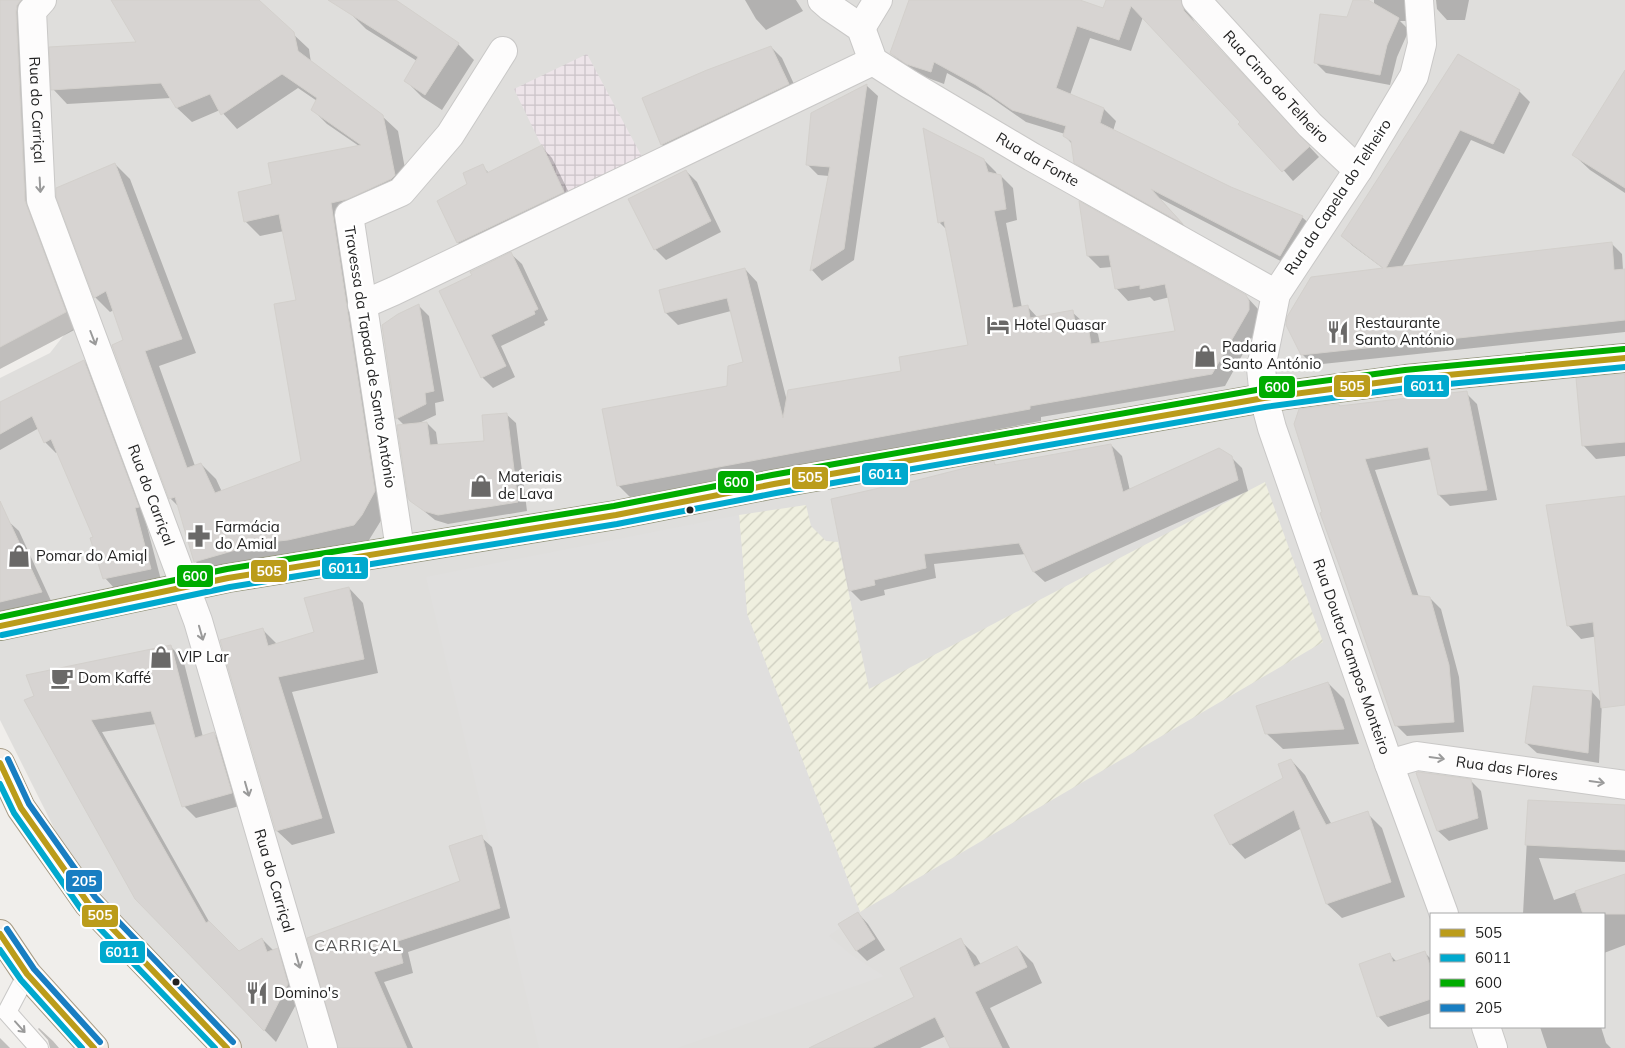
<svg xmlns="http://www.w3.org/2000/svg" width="1625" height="1048" font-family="Mulish,sans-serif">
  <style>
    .residential { fill: #dfdedc; fill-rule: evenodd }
    .industrial { fill: url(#industrial-grid) }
    .farmland { fill: url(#farmland-furrows) }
    .parking { fill: #e0dfde }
    .shadow { fill: #0003 }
    .building { fill: #d7d4d2; stroke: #d3d0cc }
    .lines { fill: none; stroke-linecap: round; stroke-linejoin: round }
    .service-casing { stroke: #c9c8c7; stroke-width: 20 }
    .minor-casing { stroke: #c9c8c7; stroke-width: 30 }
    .secondary-casing { stroke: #999a82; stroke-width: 30 }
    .primary-casing { stroke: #a79c86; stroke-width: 30 }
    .service { stroke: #fdfcfc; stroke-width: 18 }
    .minor { stroke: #fdfcfc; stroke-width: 28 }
    .secondary { stroke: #f4f4ed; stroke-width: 28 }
    .primary { stroke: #f3ede7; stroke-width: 28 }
    .bus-1-casing { stroke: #fff; stroke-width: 10 }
    .bus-2-casing { stroke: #fff; stroke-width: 10 }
    .bus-3-casing { stroke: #fff; stroke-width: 10 }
    .bus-4-casing { stroke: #fff; stroke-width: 10 }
    .bus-1 { stroke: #bb9c1a; stroke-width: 6 }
    .bus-2 { stroke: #00a9ce; stroke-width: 6 }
    .bus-3 { stroke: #00ac00; stroke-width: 6 }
    .bus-4 { stroke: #187ec2; stroke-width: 6 }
    .oneway { stroke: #9a9a9a }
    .bus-dot { fill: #222; stroke: #fff; stroke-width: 2 }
    .labels { text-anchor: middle; stroke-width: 5; stroke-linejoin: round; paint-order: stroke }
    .street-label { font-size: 15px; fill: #222; stroke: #fff }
    .poi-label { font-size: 15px; fill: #222; stroke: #fff; text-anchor: start }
    .neighbourhood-label { font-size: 16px; letter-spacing: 1px; fill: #555; stroke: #fff }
    .line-badge { stroke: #fff; stroke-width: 2 }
    .badge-label { font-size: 14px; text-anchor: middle; font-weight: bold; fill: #fff }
  </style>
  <defs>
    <pattern id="industrial-grid" width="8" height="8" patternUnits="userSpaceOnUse" patternTransform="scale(1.25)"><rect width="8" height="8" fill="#ede4e9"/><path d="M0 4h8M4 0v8" fill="none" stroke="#cbc3c8"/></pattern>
    <pattern id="farmland-furrows" width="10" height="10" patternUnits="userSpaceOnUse" patternTransform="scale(1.25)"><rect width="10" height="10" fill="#efefdf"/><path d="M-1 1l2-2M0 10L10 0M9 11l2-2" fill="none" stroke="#cdcdbf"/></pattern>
  </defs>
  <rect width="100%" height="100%" fill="#f0eeeb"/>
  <!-- residential -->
  <path class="residential" d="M57 0H1625V1048H242L187 994 69 858 0 720V378L50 353 64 335 75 328 52 201 42 16ZM1431 914H1604V1027H1431Z"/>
  <!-- industrial -->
  <polygon class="industrial" points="587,54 642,157 565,194 514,89"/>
  <!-- farmland -->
  <polygon class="farmland" points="1265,482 1323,642 860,912 747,614 739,515 806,505 811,526 826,541 838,542 869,689"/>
  <!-- parking -->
  <polygon class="parking" points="739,515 747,614 860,912 829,936 850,954 884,976 677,1048 539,1048 426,577"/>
  <!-- shadow -->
  <g class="shadow">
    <polygon points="0,0 53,0 45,4 40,217 80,327 0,369"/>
    <polygon points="112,0 257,0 309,49 311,63 382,116 398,131 409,190 363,213 390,506 369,540 209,576 195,561 179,507 170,498 125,340 114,310 110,312 95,297 115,164 130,179 196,353 159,366 195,466 201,464 216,479 222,492 303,462 297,301 284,231 260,236 245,221 273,185 359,146 327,124 312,109 317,101 298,88 237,129 220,110 192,122 177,108 171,98 67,104 53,89 138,43"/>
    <polygon points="358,0 394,0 458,44 474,60 442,110 422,97 406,81 417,61 366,29 350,13"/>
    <polygon points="745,0 796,0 803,11 766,30 756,19"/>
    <polygon points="910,0 1077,0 1104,10 1107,0 1181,0 1191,11 1191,16 1195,23 1319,157 1293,181 1242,122 1143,17 1131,51 1090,38 1070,95 1104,109 1116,121 1113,131 1231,189 1302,217 1315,229 1292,267 1159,198 1190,232 1088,175 1075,162 1072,144 1065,136 1065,134 1026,122 990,97 947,73 944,84 920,75 904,65 891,53"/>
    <polygon points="1354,0 1366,0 1374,5 1374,0 1419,0 1414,21 1400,21 1409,30 1397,57 1390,85 1326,73 1315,62 1348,19"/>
    <polygon points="1436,0 1469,0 1465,20 1447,20 1437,9"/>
    <polygon points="771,47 782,58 799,95 673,155 662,145 644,99"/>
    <polygon points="1459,55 1519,91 1530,102 1504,154 1471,140 1402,267 1611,243 1622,254 1623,270 1625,270 1625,332 1313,365 1302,354 1384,269 1353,246 1342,236"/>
    <polygon points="1625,72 1625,193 1590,170 1574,155"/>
    <polygon points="867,86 878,96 854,260 822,281 812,270 829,176 818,175 807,164 812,114"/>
    <polygon points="542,147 552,158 574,203 469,253 458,243 439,202 468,185 482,166 489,173"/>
    <polygon points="984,160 996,172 997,175 1001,176 1013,188 1017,220 1006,223 1022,308 1027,306 1038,318 1072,312 1083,322 1086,322 1098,334 1100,344 1177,332 1170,297 1154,301 1150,297 1128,301 1116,288 1112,267 1100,268 1088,256 1081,204 1246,296 1258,309 1260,314 1260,323 1225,386 1041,417 1041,421 994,430 630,497 618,485 728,387 745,363 731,311 678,325 666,313 745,269 757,282 787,401 903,372 969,346 947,230 939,222"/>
    <polygon points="686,171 697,182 721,232 666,260 655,249"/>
    <polygon points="511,254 522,264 548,320 544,322 545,325 501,346 515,377 493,388 482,377 474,276"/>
    <polygon points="418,305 429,316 444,401 435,403 436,415 419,423 427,423 436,432 438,446 486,442 506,414 516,423 527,511 448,524 435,520 419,507 404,425 397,418"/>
    <polygon points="84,361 94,372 149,518 145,519 161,580 115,589 105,578 95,538 58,452 56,453 45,442 39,428 0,450 0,404"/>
    <polygon points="1625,375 1625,456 1596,459 1583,445"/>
    <polygon points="1466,393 1477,404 1497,500 1450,506 1439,495 1432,459 1375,470 1419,597 1430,598 1441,609 1459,677 1464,732 1407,736 1396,725 1323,513 1339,405 1341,407"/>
    <polygon points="1111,445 1122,456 1130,491 1231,457 1242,468 1248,491 1045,582 1034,572 1026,554 934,564 936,578 884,590 885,595 861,601 850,590 994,463 997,466"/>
    <polygon points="1625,498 1625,666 1610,634 1581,639 1568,625"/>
    <polygon points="8,521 19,531 52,603 0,615 0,524"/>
    <polygon points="349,588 363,603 378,673 292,692 335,833 292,845 277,831 221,641 263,630 277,644 315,633"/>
    <polygon points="170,646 183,659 203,737 214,734 226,746 243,805 196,818 184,806 156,724 102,732 211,925 239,953 262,939 274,951 277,950 289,962 300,997 276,1042 136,899 26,700"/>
    <polygon points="1328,683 1344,699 1359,744 1283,749 1266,733"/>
    <polygon points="1592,692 1602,703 1599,763 1537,753 1526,743"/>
    <polygon points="1291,760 1305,775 1332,825 1367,813 1382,828 1405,897 1342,918 1327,904 1302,828 1245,859 1231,844 1285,778"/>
    <polygon points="1418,774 1470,780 1481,791 1488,829 1449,841 1438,831"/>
    <polygon points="1529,801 1625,806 1625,862 1539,858 1554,900 1625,875 1625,945 1604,953 1604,914 1523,914"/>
    <polygon points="481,837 492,847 510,918 408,952 413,973 384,982 413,1048 339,1048 308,938 462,882"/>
    <polygon points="858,913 868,924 885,950 867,961 857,951 840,925"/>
    <polygon points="960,940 976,956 981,965 1017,947 1033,963 1042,983 990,1008 1010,1048 952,1048 946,1036 920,1048 851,1048 916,998"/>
    <polygon points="1425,953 1431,959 1431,1013 1388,1027 1378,1016 1390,955 1397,962"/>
    <polygon points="1540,1027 1601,1027 1606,1043 1611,1048 1547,1048"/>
    <polygon points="39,1028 53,1041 59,1048 50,1048 48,1040 38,1029"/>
    <polygon points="0,1038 10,1048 0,1048"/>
  </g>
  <!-- building -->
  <g class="building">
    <polygon points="0,0 21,0 17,5 16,12 25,201 66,312 0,347"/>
    <polygon points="111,0 259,0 294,32 298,51 383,115 395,175 391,179 348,199 331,203 375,491 362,515 354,525 288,540 260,543 194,562 175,497 169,499 112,345 123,340 106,291 94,298 56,197 56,188 115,163 182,339 145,351 187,468 201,463 215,493 301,461 274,304 296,300 279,214 244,222 238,192 272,184 268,163 361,145 311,110 317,98 282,74 221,115 210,94 176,108 161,83 51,90 49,47 136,42"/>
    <polygon points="328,0 396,0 459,43 425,95 404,81 418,57"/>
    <polygon points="909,0 1080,0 1103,8 1106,0 1181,0 1184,11 1310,146 1282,172 1238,124 1240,122 1131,6 1119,40 1077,26 1056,88 1104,108 1100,123 1231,187 1303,216 1280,256 1151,189 1183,224 1074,163 1071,141 1063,136 1066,126 1012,110 976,85 934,62 931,72 906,64 890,53"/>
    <polygon points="1353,0 1368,0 1399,18 1387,45 1380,75 1314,63 1320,14 1347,17"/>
    <polygon points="771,46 789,84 661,145 642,98 707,70"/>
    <polygon points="1458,54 1520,90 1493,144 1460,130 1386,268 1612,242 1614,270 1625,269 1625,320 1301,355 1286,325 1287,317 1311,277 1383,268 1341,236"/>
    <polygon points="1625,70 1625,188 1572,155"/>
    <polygon points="867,84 844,249 810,271 830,167 806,165 811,113"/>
    <polygon points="923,128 984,159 988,172 1001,175 1006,209 994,211 1013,308 1028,305 1030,318 1073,310 1075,323 1087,320 1091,344 1175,331 1165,284 1140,289 1140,285 1115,289 1109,255 1087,256 1079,201 1246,295 1249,301 1249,310 1212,374 1030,406 1030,409 981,418 617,486 602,409 727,386 728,366 743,362 727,298 665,313 659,290 745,268 783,418 788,390 901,371 899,357 968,345 944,221 938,223"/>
    <polygon points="542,145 564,192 457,243 437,201 467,184 463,173 483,164 487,173"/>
    <polygon points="686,170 711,221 654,250 628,199"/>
    <polygon points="511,252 538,309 534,311 535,314 491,335 506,366 481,378 439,291 472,275 470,272"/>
    <polygon points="419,304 434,391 425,393 426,404 396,419 382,325 398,314"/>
    <polygon points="84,360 139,507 135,508 151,569 103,579 90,538 93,537 51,439 44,443 32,416 0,434 0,402"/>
    <polygon points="1625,374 1625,442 1582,446 1576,378"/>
    <polygon points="1467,391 1487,490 1438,495 1428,447 1365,459 1412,595 1430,597 1449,665 1454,722 1395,726 1341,570 1320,513 1322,512 1294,424 1299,409 1339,404 1339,406"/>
    <polygon points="507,413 518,502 438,515 424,511 410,501 408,498 397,425 427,422 430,445 484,441 482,415"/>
    <polygon points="1111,444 1123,492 1219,448 1232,456 1238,480 1033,572 1019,543 924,554 926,568 874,580 875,585 849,591 831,499 910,481 910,482 981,464 994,461 995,465"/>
    <polygon points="1625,496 1625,705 1601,708 1593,622 1567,626 1546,505"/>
    <polygon points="0,501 42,592 0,602"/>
    <polygon points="349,587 364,659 278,677 322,818 276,831 220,640 263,628 268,646 314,632 304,598"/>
    <polygon points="171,645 195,738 214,732 232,793 182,807 151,711 91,720 206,923 209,921 239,951 262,938 267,952 278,948 288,984 264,1031 135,899 24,700 34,696 26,675"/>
    <polygon points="1328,682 1344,729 1265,734 1256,706"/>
    <polygon points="1533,686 1592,691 1588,753 1525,743"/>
    <polygon points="1291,759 1326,825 1368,811 1391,882 1326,904 1294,810 1230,845 1214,815 1283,778 1278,764"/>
    <polygon points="1418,772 1471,779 1478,818 1437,831 1416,773"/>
    <polygon points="1528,800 1625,805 1625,850 1525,845"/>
    <polygon points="482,835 500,908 398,941 403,963 374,972 407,1048 338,1048 307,938 460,881 449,846"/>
    <polygon points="1625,874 1625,914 1583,914 1575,891"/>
    <polygon points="858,912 875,939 856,951 838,924"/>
    <polygon points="961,938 974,967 1017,946 1027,967 975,992 1002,1048 950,1048 935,1017 872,1048 809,1048 914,997 900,968"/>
    <polygon points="1425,951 1431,968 1431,999 1377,1017 1359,964 1390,953 1393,962"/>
  </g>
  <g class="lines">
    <defs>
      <polyline id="service" points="27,974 7,1012 39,1048"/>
      <g id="minor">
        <path id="s1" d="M42 0 32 11 41 200 198 621 323 1048"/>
        <path id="s2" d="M822 0 830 7 861 28 873 61 909 84 1032 157 1276 294"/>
        <path id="s3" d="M1196 0 1310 125 1358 170"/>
        <path id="s4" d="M1419 0 1422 44 1414 76 1358 170 1276 294 1261 368 1264 398 1272 428 1389 764 1444 914"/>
        <polyline points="861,28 878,0"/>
        <polyline points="362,305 394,291 873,61"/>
        <polyline points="400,549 349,215 401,192 450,135 503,51"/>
        <path id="s5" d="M1389 764 1417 756 1625 785"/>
        <polyline points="1486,1027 1493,1048"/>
      </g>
      <polyline id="secondary" points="0,626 228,578 616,515 774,484 1264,398 1406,379 1625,358"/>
      <g id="primary">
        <polyline points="0,763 21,808 88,903 227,1048"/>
        <polyline points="0,934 27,974 94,1048"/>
      </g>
    </defs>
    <!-- service casing -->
    <use href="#service" class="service-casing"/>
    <!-- minor casing -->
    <use href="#minor" class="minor-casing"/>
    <!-- secondary casing -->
    <use href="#secondary" class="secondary-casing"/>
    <!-- primary casing -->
    <use href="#primary" class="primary-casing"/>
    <!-- service -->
    <use href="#service" class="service"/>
    <!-- minor -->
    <use href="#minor" class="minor"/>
    <!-- secondary -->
    <use href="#secondary" class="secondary"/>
    <!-- primary -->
    <use href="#primary" class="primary"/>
    <defs>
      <g id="bus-1">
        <polyline points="0,626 228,578 616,515 774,484 1264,398 1406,379 1625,358"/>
        <polyline points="0,763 21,808 88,903 227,1048"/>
        <polyline points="0,934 27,974 94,1048"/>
      </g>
      <g id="bus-2">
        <polyline points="2,635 230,587 617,524 776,493 1265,407 1407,388 1625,367"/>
        <polyline points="0,784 14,813 81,909 215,1048"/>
        <polyline points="0,950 21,980 82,1048"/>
      </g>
      <polyline id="bus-3" points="0,617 227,569 614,506 772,475 1262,389 1405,370 1624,349"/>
      <g id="bus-4">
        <polyline points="8,759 29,804 95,897 233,1042"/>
        <polyline points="7,929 34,969 100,1042"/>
      </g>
    </defs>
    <!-- bus-1 casing -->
    <use href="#bus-1" class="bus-1-casing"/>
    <!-- bus-2 casing -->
    <use href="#bus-2" class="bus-2-casing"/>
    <!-- bus-3 casing -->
    <use href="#bus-3" class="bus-3-casing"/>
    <!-- bus-4 casing -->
    <use href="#bus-4" class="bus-4-casing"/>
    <!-- bus-1 -->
    <use href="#bus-1" class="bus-1"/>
    <!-- bus-2 -->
    <use href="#bus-2" class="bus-2"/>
    <!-- bus-3 -->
    <use href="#bus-3" class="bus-3"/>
    <!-- bus-4 -->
    <use href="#bus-4" class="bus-4"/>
  </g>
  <!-- one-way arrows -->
  <defs><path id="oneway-shaft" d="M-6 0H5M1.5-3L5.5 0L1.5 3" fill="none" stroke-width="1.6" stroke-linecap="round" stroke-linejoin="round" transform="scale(1.25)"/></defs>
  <g class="oneway">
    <use href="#oneway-shaft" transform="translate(40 185) rotate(87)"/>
    <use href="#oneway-shaft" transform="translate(93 338) rotate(69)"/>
    <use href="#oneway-shaft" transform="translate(201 633) rotate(74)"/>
    <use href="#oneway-shaft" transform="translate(1437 758) rotate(8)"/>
    <use href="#oneway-shaft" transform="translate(1597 782) rotate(8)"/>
    <use href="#oneway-shaft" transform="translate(247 789) rotate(74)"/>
    <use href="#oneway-shaft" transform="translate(298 961) rotate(74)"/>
    <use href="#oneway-shaft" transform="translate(20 1027) rotate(48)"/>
  </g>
  <!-- icons -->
  <defs>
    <symbol id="hotel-bare" viewBox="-9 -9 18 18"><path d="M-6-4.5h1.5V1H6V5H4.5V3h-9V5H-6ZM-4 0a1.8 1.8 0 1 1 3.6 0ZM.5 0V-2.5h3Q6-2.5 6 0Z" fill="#6a6968" stroke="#fff" stroke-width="2.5" paint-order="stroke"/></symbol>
    <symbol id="restaurant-bare" viewBox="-9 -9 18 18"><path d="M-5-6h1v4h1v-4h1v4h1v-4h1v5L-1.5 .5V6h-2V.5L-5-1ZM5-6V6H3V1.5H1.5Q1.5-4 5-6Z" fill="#6a6968" stroke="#fff" stroke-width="2.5" paint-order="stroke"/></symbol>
    <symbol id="shop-bare" viewBox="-9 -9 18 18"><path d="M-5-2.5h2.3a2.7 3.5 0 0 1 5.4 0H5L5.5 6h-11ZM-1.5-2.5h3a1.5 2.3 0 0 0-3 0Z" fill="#6a6968" stroke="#fff" stroke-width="2.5" paint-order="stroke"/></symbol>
    <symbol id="pharmacy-bare" viewBox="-9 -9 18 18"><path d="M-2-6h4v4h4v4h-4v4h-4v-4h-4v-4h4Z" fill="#6a6968" stroke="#fff" stroke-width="2.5" paint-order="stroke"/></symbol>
    <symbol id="cafe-bare" viewBox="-9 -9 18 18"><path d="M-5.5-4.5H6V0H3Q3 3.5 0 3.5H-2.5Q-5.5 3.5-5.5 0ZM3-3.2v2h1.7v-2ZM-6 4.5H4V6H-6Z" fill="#6a6968" stroke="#fff" stroke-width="2.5" paint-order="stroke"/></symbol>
  </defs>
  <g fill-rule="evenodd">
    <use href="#hotel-bare" x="982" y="309" width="32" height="32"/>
    <use href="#restaurant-bare" x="1322" y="316" width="32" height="32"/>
    <use href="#shop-bare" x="1189" y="340" width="32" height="32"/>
    <use href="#shop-bare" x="465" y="470" width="32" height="32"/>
    <use href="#pharmacy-bare" x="183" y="520" width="32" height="32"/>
    <use href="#shop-bare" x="3" y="540" width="32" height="32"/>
    <use href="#shop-bare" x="145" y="641" width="32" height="32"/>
    <use href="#cafe-bare" x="46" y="662" width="32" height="32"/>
    <use href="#restaurant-bare" x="241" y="977" width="32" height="32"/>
  </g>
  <!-- markers -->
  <g class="bus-dot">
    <circle cx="690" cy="510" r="4.5"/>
    <circle cx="176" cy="982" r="4.5"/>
  </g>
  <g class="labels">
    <!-- street labels -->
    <g class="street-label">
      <text dy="5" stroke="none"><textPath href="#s3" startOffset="118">Rua Cimo do Telheiro</textPath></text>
      <text dy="5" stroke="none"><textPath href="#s1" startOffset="114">Rua do Carriçal</textPath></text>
      <text dy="5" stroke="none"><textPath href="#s2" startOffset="275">Rua da Fonte</textPath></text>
      <text transform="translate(1338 197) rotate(-57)" y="5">Rua da Capela do Telheiro</text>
      <text transform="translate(370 357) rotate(81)" y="5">Travessa da Tapada de Santo António</text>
      <text dy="5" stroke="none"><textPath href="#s1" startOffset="519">Rua do Carriçal</textPath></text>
      <text dy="5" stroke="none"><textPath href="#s4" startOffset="714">Rua Doutor Campos Monteiro</textPath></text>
      <text dy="5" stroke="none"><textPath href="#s5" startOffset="120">Rua das Flores</textPath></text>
      <text dy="5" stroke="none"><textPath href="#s1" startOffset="924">Rua do Carriçal</textPath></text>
    </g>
    <!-- poi labels -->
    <g class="poi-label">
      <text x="1355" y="328">Restaurante<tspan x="1355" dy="17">Santo António</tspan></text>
      <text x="1014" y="330">Hotel Quasar</text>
      <text x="1222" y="352">Padaria<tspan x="1222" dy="17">Santo António</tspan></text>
      <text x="498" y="482">Materiais<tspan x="498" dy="17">de Lava</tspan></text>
      <text x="215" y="532">Farmácia<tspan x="215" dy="17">do Amial</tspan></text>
      <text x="36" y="561">Pomar do Amiql</text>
      <text x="178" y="662">VIP Lar</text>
      <text x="78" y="683">Dom Kaffé</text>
      <text x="274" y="998">Domino's</text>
    </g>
    <!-- neighbourhood labels -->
    <g class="neighbourhood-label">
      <text x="358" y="951">CARRIÇAL</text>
    </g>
  </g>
  <g class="line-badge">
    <rect x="1403" y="374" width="47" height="24" rx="5" fill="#00a9ce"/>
    <rect x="1333" y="374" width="38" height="24" rx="5" fill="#bb9c1a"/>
    <rect x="1258" y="375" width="38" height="24" rx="5" fill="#00ac00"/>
    <rect x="861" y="462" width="48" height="24" rx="5" fill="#00a9ce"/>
    <rect x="791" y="466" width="38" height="24" rx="5" fill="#bb9c1a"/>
    <rect x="717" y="470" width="38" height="24" rx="5" fill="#00ac00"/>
    <rect x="321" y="556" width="48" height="24" rx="5" fill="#00a9ce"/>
    <rect x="250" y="559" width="38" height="24" rx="5" fill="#bb9c1a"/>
    <rect x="176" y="564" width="38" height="24" rx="5" fill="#00ac00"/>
    <rect x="65" y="869" width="38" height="24" rx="5" fill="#187ec2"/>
    <rect x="81" y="904" width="38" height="24" rx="5" fill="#bb9c1a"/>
    <rect x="99" y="940" width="47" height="24" rx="5" fill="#00a9ce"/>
  </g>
  <g class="badge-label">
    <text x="1427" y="391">6011</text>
    <text x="1352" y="391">505</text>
    <text x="1277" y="392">600</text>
    <text x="885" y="479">6011</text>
    <text x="810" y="482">505</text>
    <text x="736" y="487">600</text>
    <text x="345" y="573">6011</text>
    <text x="269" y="576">505</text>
    <text x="195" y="581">600</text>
    <text x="84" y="886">205</text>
    <text x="100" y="920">505</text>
    <text x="122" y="957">6011</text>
  </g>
  <!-- legend -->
  <rect x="1430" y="913" width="175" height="115" fill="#ffffff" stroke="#a7a7a7"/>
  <rect x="1440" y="929" width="25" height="8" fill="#bb9c1a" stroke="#a7a7a7"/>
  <text x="1475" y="938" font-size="15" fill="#222222">505</text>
  <rect x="1440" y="954" width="25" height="8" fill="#00a9ce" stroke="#a7a7a7"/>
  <text x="1475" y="963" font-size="15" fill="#222222">6011</text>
  <rect x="1440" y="979" width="25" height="8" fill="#00ac00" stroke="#a7a7a7"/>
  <text x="1475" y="988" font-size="15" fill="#222222">600</text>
  <rect x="1440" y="1004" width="25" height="8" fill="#187ec2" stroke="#a7a7a7"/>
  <text x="1475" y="1013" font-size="15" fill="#222222">205</text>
</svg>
